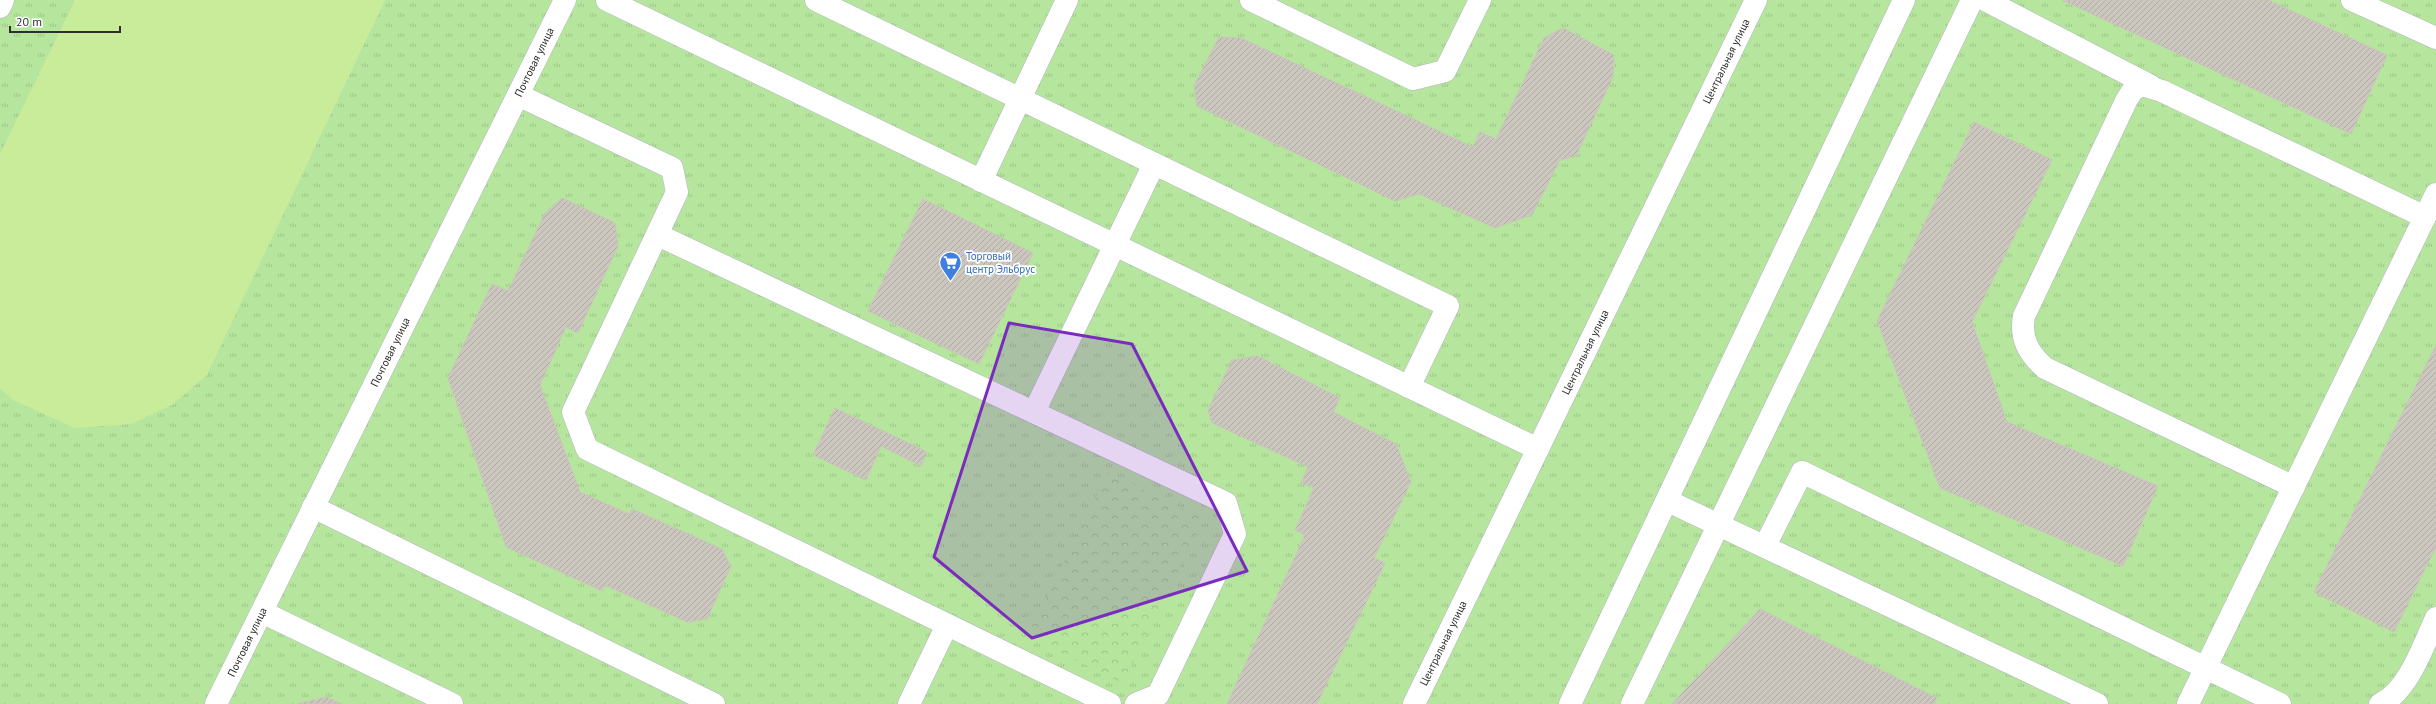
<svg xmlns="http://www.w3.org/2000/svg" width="2436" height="704" font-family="'PT Sans',sans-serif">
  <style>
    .grass { fill: url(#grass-tufts) }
    .park { fill: url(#park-crowns) }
    .pitch { fill: #c9ec9a }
    .building { fill: url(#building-hatch); stroke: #cbc5ba }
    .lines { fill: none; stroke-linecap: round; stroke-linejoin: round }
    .minor-casing { stroke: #b4b7c1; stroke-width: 23 }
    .minor { stroke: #fff; stroke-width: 22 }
    .marked { fill: #7b2cbf; fill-opacity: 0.2; stroke: #7b2cbf; stroke-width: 3; stroke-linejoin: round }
    .labels { text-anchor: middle; stroke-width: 3.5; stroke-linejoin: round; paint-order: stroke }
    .street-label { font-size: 11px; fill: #2e2e2e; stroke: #fff }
    .shop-label { font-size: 11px; fill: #366cbe; stroke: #fff; text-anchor: start }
  </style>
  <defs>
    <pattern id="grass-tufts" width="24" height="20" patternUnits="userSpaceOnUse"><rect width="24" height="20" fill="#b6e59e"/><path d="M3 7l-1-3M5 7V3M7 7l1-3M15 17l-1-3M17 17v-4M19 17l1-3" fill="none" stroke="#9dc588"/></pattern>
    <pattern id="park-crowns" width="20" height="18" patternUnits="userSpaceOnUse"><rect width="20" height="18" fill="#b6e59e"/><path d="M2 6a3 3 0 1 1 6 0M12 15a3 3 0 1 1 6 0" fill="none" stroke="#9dc588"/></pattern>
    <pattern id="building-hatch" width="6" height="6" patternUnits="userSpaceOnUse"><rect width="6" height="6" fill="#cbc7bf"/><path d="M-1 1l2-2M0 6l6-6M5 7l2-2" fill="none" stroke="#afaba4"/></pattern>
  </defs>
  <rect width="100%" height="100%" fill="#efe9e1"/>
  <!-- grass -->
  <rect class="grass" x="0" y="0" width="2436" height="704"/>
  <!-- park -->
  <polygon class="park" points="1108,472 1204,519 1122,683 1027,636"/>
  <!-- pitch -->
  <polygon class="pitch" points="75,0 385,0 207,375 172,405 131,424 74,428 13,400 0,388 0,154"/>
  <!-- building -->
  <g class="building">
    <polygon points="2062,0 2268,0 2387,55 2351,134"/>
    <polygon points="1563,28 1614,55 1613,77 1576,156 1560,160 1532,215 1495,228 1419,194 1395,201 1197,106 1194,86 1219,37 1241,38 1473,147 1480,132 1496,139 1544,38"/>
    <polygon points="1974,122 2052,160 1972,322 2007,422 2158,486 2123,566 1940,488 1877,321"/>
    <polygon points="562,198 615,223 618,246 578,333 566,327 540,385 580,492 629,514 632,509 722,549 731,566 707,619 687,622 605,585 602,591 506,547 448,378 492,284 508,291 545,213"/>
    <polygon points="923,199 1033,253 979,364 868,311"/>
    <polygon points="2436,345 2436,547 2394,632 2314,592"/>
    <polygon points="1258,356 1340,398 1333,412 1396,444 1411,482 1374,558 1385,563 1317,704 1227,704 1305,535 1295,530 1314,488 1301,483 1308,467 1212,423 1208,410 1232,360"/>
    <polygon points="835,408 927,452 921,466 881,446 866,480 813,455"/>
    <polygon points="1760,609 1937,698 1934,704 1672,704"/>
    <polygon points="326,697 342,704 297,704"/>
  </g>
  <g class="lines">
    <defs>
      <g id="minor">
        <polyline points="607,0 1538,449"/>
        <polyline points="816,0 1448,306 1409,387"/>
        <polyline points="1251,0 1413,79 1445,71 1480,0"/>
        <polyline points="1985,0 2151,86"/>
        <polyline points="2352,0 2436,38"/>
        <polyline points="0,7 3,0"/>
        <polyline points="518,95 672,168 677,192 573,412 587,449 1110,704"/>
        <polyline points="981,181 1067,0"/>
        <polyline points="658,235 1226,503 1235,534 1158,695 1136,704"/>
        <polyline points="1034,412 1154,164"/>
        <path d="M2294 487 2045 368C2028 353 2020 338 2024 316L2127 99 2133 90 2142 85 2162 91 2425 217"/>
        <polyline points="1668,501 2097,704"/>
        <polyline points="313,507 714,704"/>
        <polyline points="1765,546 1802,472 2280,704"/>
        <polyline points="262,612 452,704"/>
        <polyline points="216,704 565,0"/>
        <polyline points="909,704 947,625"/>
        <polyline points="1414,704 1756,0"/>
        <polyline points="1570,704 1904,0"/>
        <polyline points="1632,704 1972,0"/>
        <polyline points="2188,704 2436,194"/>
        <path d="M2380 704C2408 692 2424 644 2436 618"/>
      </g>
    </defs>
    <!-- minor casing -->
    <use href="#minor" class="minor-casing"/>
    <!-- minor -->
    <use href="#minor" class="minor"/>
  </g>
  <!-- marked area -->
  <path class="marked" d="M1009 323 1132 344 1247 571 1032 638 934 557Z"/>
  <!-- icons -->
  <defs>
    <symbol id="supermarket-pin" viewBox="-11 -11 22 30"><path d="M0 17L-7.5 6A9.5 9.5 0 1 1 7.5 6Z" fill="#3f7fe0" stroke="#fff"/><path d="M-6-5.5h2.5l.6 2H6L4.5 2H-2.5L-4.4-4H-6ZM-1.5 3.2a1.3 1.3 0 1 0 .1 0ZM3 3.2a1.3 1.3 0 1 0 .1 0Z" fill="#fff"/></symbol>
  </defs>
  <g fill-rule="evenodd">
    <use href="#supermarket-pin" x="938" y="250" width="25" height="34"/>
  </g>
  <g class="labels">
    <!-- street labels -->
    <g class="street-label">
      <text transform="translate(1726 61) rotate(-64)" y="4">Центральная улица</text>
      <text transform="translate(534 62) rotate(-64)" y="4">Почтовая улица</text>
      <text transform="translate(390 352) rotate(-64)" y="4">Почтовая улица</text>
      <text transform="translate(1585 352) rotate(-64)" y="4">Центральная улица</text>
      <text transform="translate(247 642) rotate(-64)" y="4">Почтовая улица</text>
      <text transform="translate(1443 643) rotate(-64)" y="4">Центральная улица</text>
    </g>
    <!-- shop labels -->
    <g class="shop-label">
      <text x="966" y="260">Торговый<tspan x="966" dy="13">центр Эльбрус</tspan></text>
    </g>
  </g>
  <!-- scale -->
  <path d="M10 26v6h110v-6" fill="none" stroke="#2e2e2e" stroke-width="2"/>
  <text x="16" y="26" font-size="12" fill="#2e2e2e" stroke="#ffffff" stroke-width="3" paint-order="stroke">20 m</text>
</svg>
